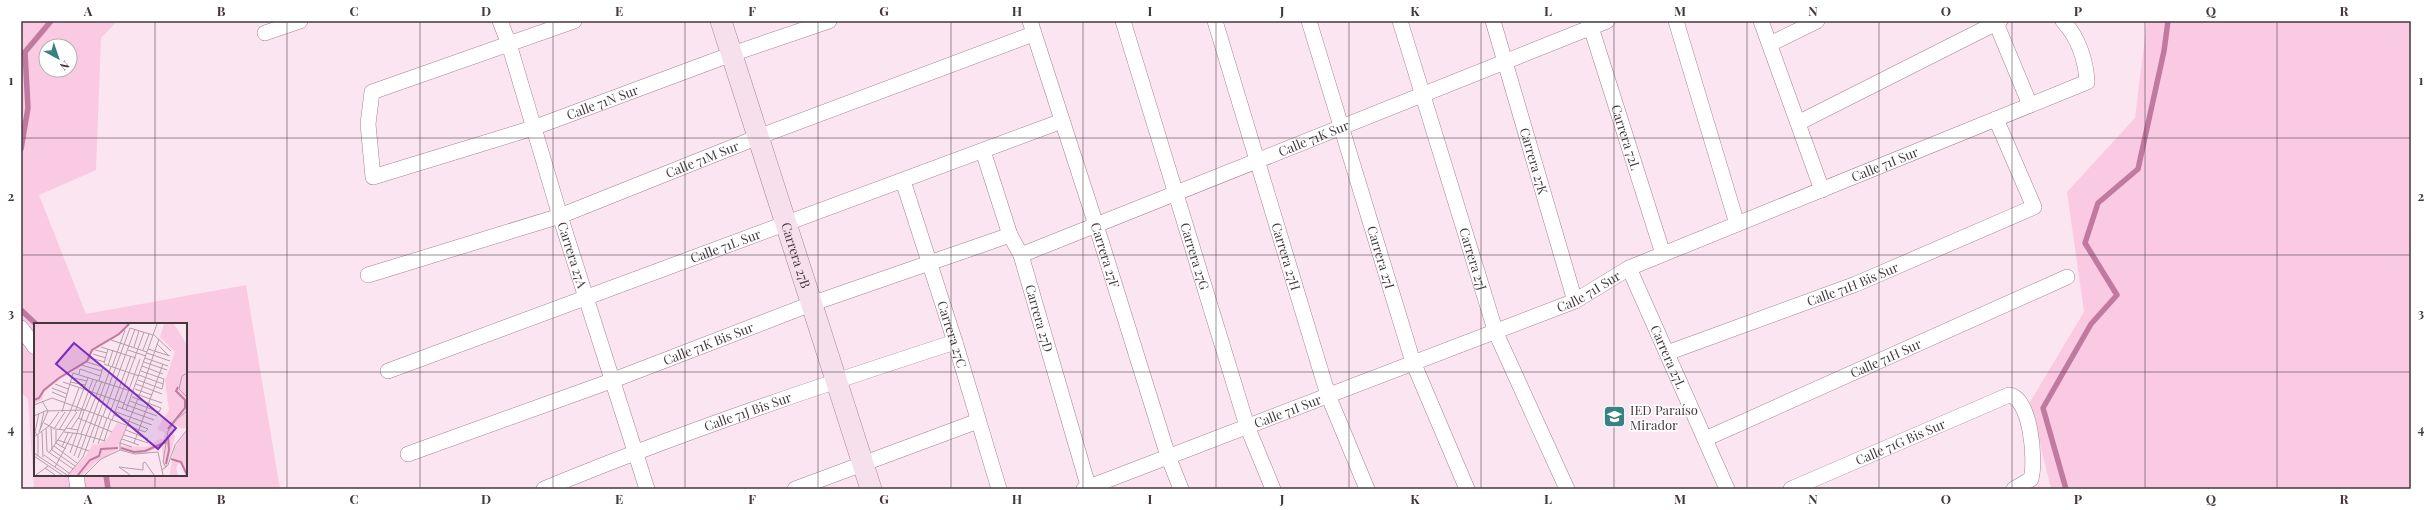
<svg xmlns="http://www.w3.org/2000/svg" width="2432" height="510" font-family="'Playfair Display',serif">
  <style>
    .green { fill: #f9cae2; fill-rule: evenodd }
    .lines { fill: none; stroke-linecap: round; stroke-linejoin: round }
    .stream { stroke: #c07aa0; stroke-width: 5.5 }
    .street-casing { stroke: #a38393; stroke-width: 16 }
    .secondary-casing { stroke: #a38393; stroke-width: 22 }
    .street { stroke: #fff; stroke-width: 15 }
    .secondary { stroke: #f6e0ec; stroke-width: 21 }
    .grid { fill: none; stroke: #45373e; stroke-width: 1; stroke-opacity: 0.55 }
    .labels { text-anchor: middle; stroke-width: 3.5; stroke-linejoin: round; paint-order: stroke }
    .street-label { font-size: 13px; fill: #45373e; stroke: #fff }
    .poi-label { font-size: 13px; fill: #45373e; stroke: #fff; text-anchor: start }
    .inset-river { fill: none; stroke: #c07aa0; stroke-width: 2 }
    .inset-road { fill: none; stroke: #b29fa9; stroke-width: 1 }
    .view { fill: #7b2cbf; fill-opacity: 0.15; stroke: #7b2cbf; stroke-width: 2 }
    .inset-edge { fill: none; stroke: #45373e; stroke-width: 2 }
    .neatline { fill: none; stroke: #45373e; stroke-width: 1.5 }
    .grid-label { font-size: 13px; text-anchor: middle; font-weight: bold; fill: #45373e }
  </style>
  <rect width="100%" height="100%" fill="#fbe5f0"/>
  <!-- green -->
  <g class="green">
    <path d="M21 21H117L101 38 96 170 39 195 86 314 246 285 280 489H34L28 399 21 392ZM46 46H70V70H46ZM35 324H186V475H35Z"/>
    <polygon points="2147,21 2411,21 2411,489 2051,489 2030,402 2084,312 2067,192 2135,118"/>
  </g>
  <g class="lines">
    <!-- stream -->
    <g class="stream">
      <polyline points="21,149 28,108 25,52 51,21"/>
      <polyline points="21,310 36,324"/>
      <polyline points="106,475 108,489"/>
      <polyline points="2066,489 2043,408 2091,324 2117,295 2085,243 2098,203 2138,169 2164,51 2168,21"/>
    </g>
    <defs>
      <g id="street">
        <path id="s1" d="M500 21 509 44 560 216 647 489"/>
        <path id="s2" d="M574 21 372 92 368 124 373 177 533 128 732 54 829 21"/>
        <path id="s3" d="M1030 21 1096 225 1168 456 1181 489"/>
        <path id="s4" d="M1123 21 1247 426 1273 489"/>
        <path id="s5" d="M1215 21 1328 395 1367 489"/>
        <path id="s6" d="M1309 21 1413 362 1467 489"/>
        <path id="s7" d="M1400 21 1496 333 1567 489"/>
        <path id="s8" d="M1493 21 1575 301"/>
        <path id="s9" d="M1589 21 1663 254"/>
        <polyline points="1676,21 1737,224"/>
        <polyline points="1761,21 1822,190"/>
        <polyline points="1996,23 2030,105"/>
        <polyline points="265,33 300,21"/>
        <polyline points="1770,44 1817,21"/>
        <polyline points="1798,123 2000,21"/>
        <path id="s10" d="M983 151 1010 235 1021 255 1089 489"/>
        <path id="s11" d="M903 181 955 342 999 489"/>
        <path id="s12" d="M1021 255 1607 21"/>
        <path id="s13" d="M1629 268 1727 489"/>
        <path id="s14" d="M368 275 560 216 758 137 1033 34"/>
        <polyline points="21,328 35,347"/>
        <path id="s15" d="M1667 353 1856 284 2034 207 1996 119"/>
        <path id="s16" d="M388 371 1062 121"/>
        <path id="s17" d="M1705 439 2067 277"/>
        <path id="s18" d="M408 454 611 381 811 304 1010 235"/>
        <polyline points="76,475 78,489"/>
        <path id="s19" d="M544 489C679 433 816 387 955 342"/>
        <polyline points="795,489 978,421"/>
        <path id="s20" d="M1084 489 1575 301 1629 268 2087 82C2086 60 2078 37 2063 21"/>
        <path id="s21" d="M1791 489 2009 395C2031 398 2036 461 2031 479L2014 489"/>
      </g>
      <g id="secondary">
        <path id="s22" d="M721 21 871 489"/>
      </g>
    </defs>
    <!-- street casing -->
    <use href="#street" class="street-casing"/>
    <!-- secondary casing -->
    <use href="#secondary" class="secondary-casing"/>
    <!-- street -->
    <use href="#street" class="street"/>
    <!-- secondary -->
    <use href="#secondary" class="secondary"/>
  </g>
  <!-- grid -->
  <path class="grid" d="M155 21V324M287 21V489M420 21V489M553 21V489M685 21V489M818 21V489M951 21V489M1083 21V489M1216 21V489M1349 21V489M1481 21V489M1614 21V489M1747 21V489M1879 21V489M2012 21V489M2145 21V489M2277 21V489M21 138H2411M21 255H2411M21 372H35M186 372H2411M155 475V489"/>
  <!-- icons -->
  <defs>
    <symbol id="school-square" viewBox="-11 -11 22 22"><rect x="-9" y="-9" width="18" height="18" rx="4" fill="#398283" stroke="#fff"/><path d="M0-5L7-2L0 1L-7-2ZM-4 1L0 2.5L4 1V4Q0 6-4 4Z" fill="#fff"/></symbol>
  </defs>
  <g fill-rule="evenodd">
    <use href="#school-square" x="1602" y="404" width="25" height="25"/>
  </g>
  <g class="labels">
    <!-- street labels -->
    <g class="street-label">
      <text dy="5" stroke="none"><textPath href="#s2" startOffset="541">Calle 71N Sur</textPath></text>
      <text dy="5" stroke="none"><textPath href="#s9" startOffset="122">Carrera 72L</textPath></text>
      <text dy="5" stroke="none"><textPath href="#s12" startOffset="315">Calle 71K Sur</textPath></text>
      <text dy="5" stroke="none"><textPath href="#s14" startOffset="354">Calle 71M Sur</textPath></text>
      <text dy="5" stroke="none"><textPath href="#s8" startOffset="146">Carrera 27K</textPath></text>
      <text dy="5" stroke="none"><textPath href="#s20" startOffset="865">Calle 71I Sur</textPath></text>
      <text dy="5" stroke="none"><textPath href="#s16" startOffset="360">Calle 71L Sur</textPath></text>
      <text dy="5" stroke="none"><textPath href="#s1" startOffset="245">Carrera 27A</textPath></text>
      <text dy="5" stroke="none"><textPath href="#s22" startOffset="246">Carrera 27B</textPath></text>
      <text dy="5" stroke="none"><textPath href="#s3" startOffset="246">Carrera 27F</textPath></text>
      <text dy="5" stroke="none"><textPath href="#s4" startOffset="246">Carrera 27G</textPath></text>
      <text dy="5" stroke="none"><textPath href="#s5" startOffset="246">Carrera 27H</textPath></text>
      <text dy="5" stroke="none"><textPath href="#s6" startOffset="247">Carrera 27I</textPath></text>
      <text dy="5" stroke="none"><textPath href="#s7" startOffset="249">Carrera 27J</textPath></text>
      <text dy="5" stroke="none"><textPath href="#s15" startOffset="198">Calle 71H Bis Sur</textPath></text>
      <text dy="5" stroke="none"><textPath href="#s20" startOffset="542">Calle 71I Sur</textPath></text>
      <text dy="5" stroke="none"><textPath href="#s10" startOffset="177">Carrera 27D</textPath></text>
      <text dy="5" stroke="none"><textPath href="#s11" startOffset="161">Carrera 27C</textPath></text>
      <text dy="5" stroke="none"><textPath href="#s18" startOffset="320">Calle 71K Bis Sur</textPath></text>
      <text dy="5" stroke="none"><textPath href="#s13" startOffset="97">Carrera 27L</textPath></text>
      <text dy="5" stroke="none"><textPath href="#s17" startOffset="198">Calle 71H Sur</textPath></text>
      <text dy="5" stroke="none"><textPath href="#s20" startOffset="218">Calle 71I Sur</textPath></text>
      <text dy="5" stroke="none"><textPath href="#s19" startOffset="218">Calle 71J Bis Sur</textPath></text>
      <text dy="5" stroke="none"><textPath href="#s21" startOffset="119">Calle 71G Bis Sur</textPath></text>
    </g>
    <!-- poi labels -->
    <g class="poi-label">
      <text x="1630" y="415">IED Paraíso<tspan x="1630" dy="15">Mirador</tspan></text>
    </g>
  </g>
  <!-- overview -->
  <g transform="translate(34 323)">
    <rect width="153" height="153" fill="#fbe5f0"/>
    <path d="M0 1H97L84 13 60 27 44 46 39 47 17 63 10 69 8 77 0 81ZM130 1H140L153 22V104L149 106 142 102 137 109 141 113 133 144 130 147 128 123 113 130H100L86 126 87 123 112 124 126 116 129 117 131 110 123 106 135 87 131 58 141 29 126 14ZM83 100 92 103 84 126 61 140 49 152H34L51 134 59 121 64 122 73 116ZM153 108V152L145 139 142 145 144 152H136L140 125Z" fill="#f9cae2"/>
    <path class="inset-river" d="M0 77 5 75 10 67 25 55 53 38 58 27 85 11 95 1M134 106 151 85V77L142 68 144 64M87 125 100 129 111 128 132 119M137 136 147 139 153 152M132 141 135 127 134 113M44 152 56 137 65 133 67 126 84 125"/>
    <path class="inset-road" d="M119 11 137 28M77 17 113 29M123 21 134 32M67 24 102 35M100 24 105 8M114 26 136 33M61 27 73 30M94 27 112 33M109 27 115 11M113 30 136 38M59 31 72 35M111 35 134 43M110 39 133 47M70 40 74 26M70 41 105 53M47 42 68 48M74 43 79 27M108 43 129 51M69 44 53 39 56 35 71 39M78 44 91 7M153 50 148 53 145 66 153 74M45 51 46 46 66 53M105 52 129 61M39 55 53 58M104 57 128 66 130 56 107 48M65 58 69 44M29 59 90 80M36 59 51 62M21 61 34 66M102 61 128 71M18 65 33 71M101 66 118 72M18 69 32 75M99 70 128 80M96 78 125 89 127 85 98 74M90 81 123 93M0 82 18 75 111 109 114 106 80 92M84 84 120 97M88 86 106 36M51 87 63 57M92 87 123 1M28 89 39 50 100 69M41 89 54 55M82 89 118 102M0 93 11 88 51 87M69 93 101 6M44 95 78 109M74 95 97 33M78 97 110 9M10 100 21 106 31 107M17 104 18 127 41 143M32 105 44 107M12 106 13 128M20 106 31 89M37 106 45 94 59 56M6 107 10 88M22 107V120L32 126M25 107 36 89 45 65M92 107 114 116M5 109 14 88 8 78M8 109 9 134M30 109 47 111 71 118M43 110 50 88M47 111 68 58M3 112 1 109 5 90M4 112V133M90 112 114 120M0 114 15 103 25 89M88 116 105 122M24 117 55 128M70 118 77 97M59 120 68 93M86 120 98 124M100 120 129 41M64 121 73 95M20 123 43 140M28 124 34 110M0 126 1 131 33 152M86 127V120L107 68 125 16M86 127 101 131 124 129 129 152M13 128 39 146M15 130 43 89M36 130 43 110M10 132 35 150M0 133 28 152M40 133 48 111M44 135 77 44M21 144 39 110M85 144 109 147V140L111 139 120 152M85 144 96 152M132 144 129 139 134 108 143 96 153 88M11 145 21 152M128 147 134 142 141 122 153 107M2 152 14 143M34 152 49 134 96 5 119 12M51 152 67 136 86 127"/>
    <path class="view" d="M40 20 142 105 124 126 22 41Z"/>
    <rect width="153" height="153" class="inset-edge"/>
  </g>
  <!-- border -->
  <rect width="2432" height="510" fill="none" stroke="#ffffff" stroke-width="44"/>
  <!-- north arrow -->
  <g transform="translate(58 58) rotate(140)"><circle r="19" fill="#ffffff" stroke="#b5afb2"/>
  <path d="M0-3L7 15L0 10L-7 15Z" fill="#398283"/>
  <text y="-6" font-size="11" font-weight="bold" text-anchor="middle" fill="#45373e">N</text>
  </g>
  <rect x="22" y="22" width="2388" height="466" class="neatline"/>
  <g class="grid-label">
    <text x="88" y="16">A</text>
    <text x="221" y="16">B</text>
    <text x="354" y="16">C</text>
    <text x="486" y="16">D</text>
    <text x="619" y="16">E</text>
    <text x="752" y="16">F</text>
    <text x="884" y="16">G</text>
    <text x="1017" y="16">H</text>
    <text x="1150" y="16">I</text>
    <text x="1282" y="16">J</text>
    <text x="1415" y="16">K</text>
    <text x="1548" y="16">L</text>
    <text x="1680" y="16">M</text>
    <text x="1813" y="16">N</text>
    <text x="1946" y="16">O</text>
    <text x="2078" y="16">P</text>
    <text x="2211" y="16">Q</text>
    <text x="2344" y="16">R</text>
    <text x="11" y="85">1</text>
    <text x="2421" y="85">1</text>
    <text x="11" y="201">2</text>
    <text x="2421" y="201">2</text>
    <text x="11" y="318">3</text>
    <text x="2421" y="318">3</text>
    <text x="11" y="434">4</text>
    <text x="2421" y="434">4</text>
    <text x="88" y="504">A</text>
    <text x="221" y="504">B</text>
    <text x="354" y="504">C</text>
    <text x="486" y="504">D</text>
    <text x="619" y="504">E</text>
    <text x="752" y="504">F</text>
    <text x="884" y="504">G</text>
    <text x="1017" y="504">H</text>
    <text x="1150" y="504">I</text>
    <text x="1282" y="504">J</text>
    <text x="1415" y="504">K</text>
    <text x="1548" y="504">L</text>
    <text x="1680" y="504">M</text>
    <text x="1813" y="504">N</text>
    <text x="1946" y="504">O</text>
    <text x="2078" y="504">P</text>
    <text x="2211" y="504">Q</text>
    <text x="2344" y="504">R</text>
  </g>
</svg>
